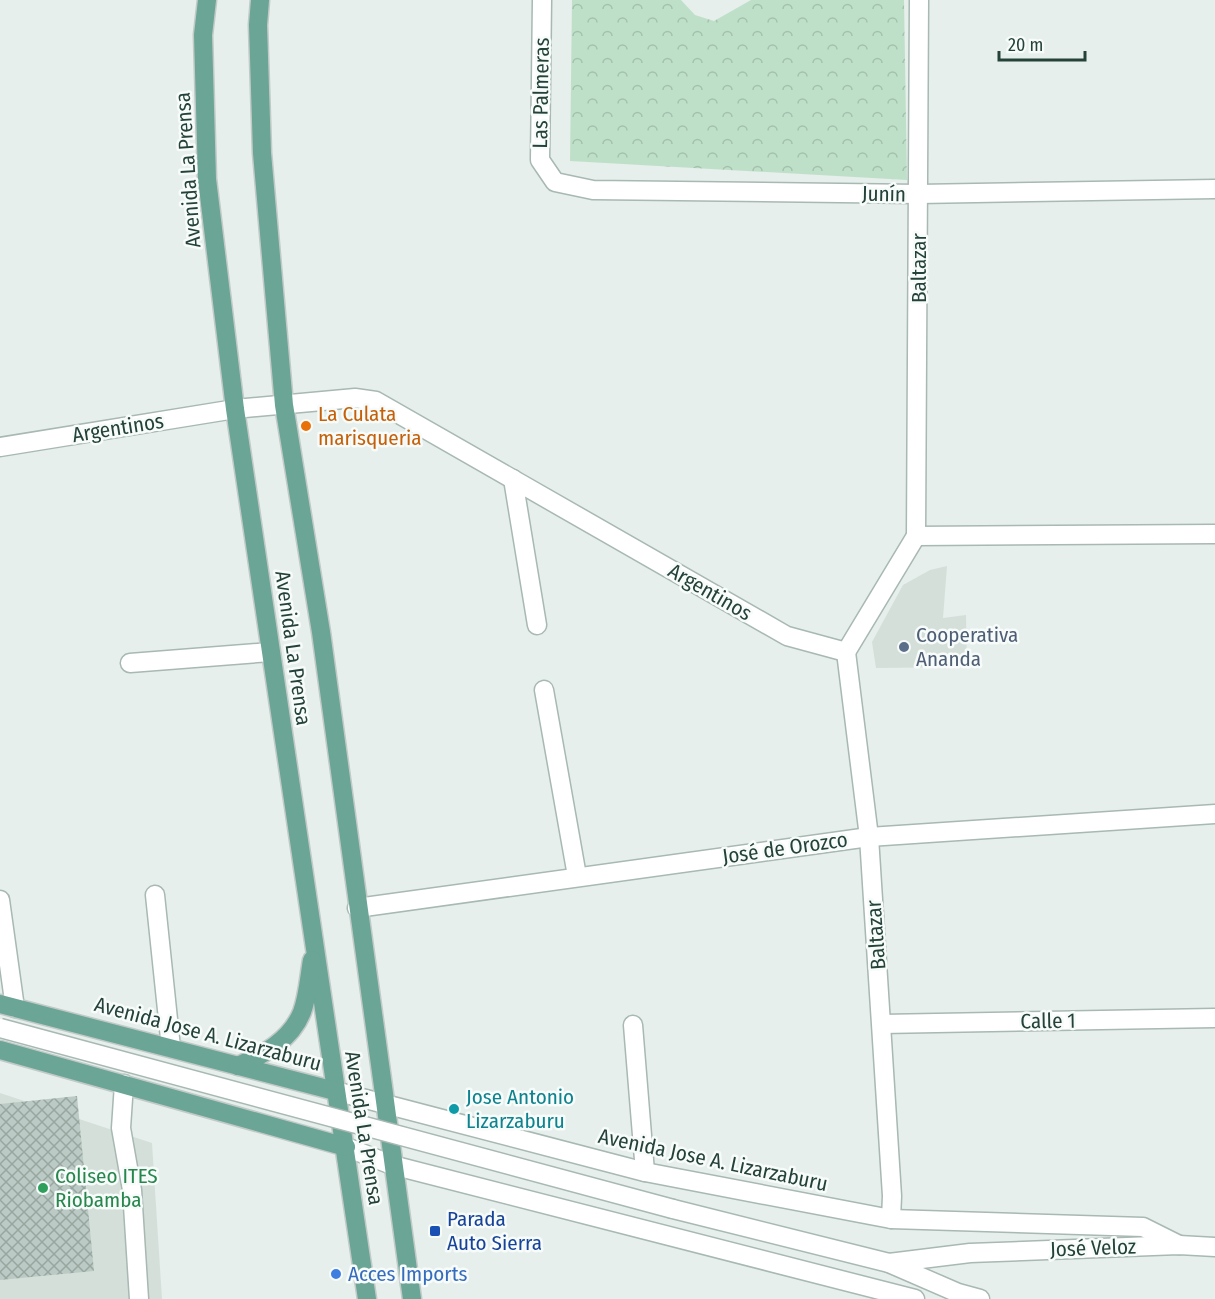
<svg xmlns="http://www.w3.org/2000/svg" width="1215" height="1299" font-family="'Fira Sans Condensed',sans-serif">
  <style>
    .built { fill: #d4dfda }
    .park { fill: url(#park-crowns) }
    .building { fill: url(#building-cross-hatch) }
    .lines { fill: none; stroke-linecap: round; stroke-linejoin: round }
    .minor-casing { stroke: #a8b8b2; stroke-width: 21 }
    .major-casing { stroke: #c2cac8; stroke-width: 21 }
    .minor { stroke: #fff; stroke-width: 18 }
    .major { stroke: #6aa596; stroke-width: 18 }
    .minor-bridge-casing { stroke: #a8b8b2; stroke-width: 21; stroke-linecap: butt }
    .minor-bridge { stroke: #fff; stroke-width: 18 }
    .food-dot { fill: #e8710a; stroke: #f7fbf9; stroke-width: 2 }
    .service-dot { fill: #5c6f8a; stroke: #f7fbf9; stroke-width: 2 }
    .culture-dot { fill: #0f9aa8; stroke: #f7fbf9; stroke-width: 2 }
    .leisure-dot { fill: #2e9e5b; stroke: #f7fbf9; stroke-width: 2 }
    .transit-dot { fill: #1a4fb4; stroke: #f7fbf9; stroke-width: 2 }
    .shop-dot { fill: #3f7fe0; stroke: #f7fbf9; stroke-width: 2 }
    .labels { text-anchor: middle; stroke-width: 5; stroke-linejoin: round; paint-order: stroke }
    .street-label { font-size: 21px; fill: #24423a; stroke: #f7fbf9 }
    .food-label { font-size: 21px; fill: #c56008; stroke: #f7fbf9; text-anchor: start }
    .service-label { font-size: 21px; fill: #4e5e75; stroke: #f7fbf9; text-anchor: start }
    .culture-label { font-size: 21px; fill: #0d838f; stroke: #f7fbf9; text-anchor: start }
    .leisure-label { font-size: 21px; fill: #27864d; stroke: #f7fbf9; text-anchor: start }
    .transit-label { font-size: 21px; fill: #164399; stroke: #f7fbf9; text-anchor: start }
    .shop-label { font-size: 21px; fill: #366cbe; stroke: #f7fbf9; text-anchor: start }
  </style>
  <defs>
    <pattern id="park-crowns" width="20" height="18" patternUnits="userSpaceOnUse" patternTransform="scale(1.5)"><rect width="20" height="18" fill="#bfe0c8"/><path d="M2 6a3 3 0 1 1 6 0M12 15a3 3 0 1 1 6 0" fill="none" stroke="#a4c1ad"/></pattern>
    <pattern id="building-cross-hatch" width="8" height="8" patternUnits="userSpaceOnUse" patternTransform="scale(1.5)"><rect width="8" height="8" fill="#bbcac4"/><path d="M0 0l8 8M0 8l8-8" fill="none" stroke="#98a6a0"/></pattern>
  </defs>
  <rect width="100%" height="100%" fill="#e6efeb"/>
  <!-- built -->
  <g class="built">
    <polygon points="947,566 943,618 966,615 967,667 876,668 872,642 903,585 930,570"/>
    <polygon points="0,1093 152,1143 162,1299 0,1299"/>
  </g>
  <!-- park -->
  <polygon class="park" points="572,0 681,0 695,15 714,21 751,0 904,0 907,180 570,161"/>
  <!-- building -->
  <polygon class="building" points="77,1096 94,1271 0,1280 0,1104"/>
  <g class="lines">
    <defs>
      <g id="minor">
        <polyline points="542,0 540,160 555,182 593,190 919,194 1215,189"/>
        <polyline points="0,447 235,409 355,398 376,401 787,636 846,652"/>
        <polyline points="513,479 537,625"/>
        <polyline points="916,536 919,0"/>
        <polyline points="916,536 1215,534"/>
        <polyline points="846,652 869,837 892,1196 891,1219"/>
        <polyline points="846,652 916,536"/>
        <polyline points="130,663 270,652"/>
        <polyline points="544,690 577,876"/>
        <polyline points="155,895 171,1048"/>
        <polyline points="0,900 15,1008"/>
        <polyline points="357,908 869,837 1215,814"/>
        <polyline points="882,1024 1215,1018"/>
        <polyline points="633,1025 645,1172"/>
        <polyline points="124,1084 121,1128 132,1190 139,1299"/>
        <polyline points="335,1091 645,1172 891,1219 1143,1227 1179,1245"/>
        <polyline points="346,1147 392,1165 915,1299"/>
        <polyline points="673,1209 889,1263 958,1293 980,1299"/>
        <polyline points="889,1263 970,1253 1179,1245 1215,1247"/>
      </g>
      <g id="major">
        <polyline points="207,0 203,35 207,179 235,409 367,1299"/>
        <polyline points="260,0 258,25 262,153 284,405 321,632 412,1299"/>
        <polyline points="0,1004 335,1091"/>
        <polyline points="0,1050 346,1147"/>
        <path d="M238 1066C263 1055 291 1040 302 1012 308 996 309 977 312 960"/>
      </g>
    </defs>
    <!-- minor casing -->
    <use href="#minor" class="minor-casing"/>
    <!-- major casing -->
    <use href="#major" class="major-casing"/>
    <!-- minor -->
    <use href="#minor" class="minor"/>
    <!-- major -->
    <use href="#major" class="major"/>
    <defs>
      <polyline id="minor-bridge" points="0,1028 673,1209"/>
    </defs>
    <!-- minor-bridge casing -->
    <use href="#minor-bridge" class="minor-bridge-casing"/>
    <!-- minor-bridge -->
    <use href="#minor-bridge" class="minor-bridge"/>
  </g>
  <!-- markers -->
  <circle class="food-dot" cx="306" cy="426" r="6"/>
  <circle class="service-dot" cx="904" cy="647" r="6"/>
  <circle class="culture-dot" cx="454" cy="1109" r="6"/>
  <circle class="leisure-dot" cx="43" cy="1188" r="6"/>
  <rect class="transit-dot" x="429" y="1225" width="12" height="12" rx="3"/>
  <circle class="shop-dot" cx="336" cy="1274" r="6"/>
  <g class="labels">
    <!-- street labels -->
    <g class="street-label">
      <text transform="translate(541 93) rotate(-89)" y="7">Las Palmeras</text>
      <text transform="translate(188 170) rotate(-94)" y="7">Avenida La Prensa</text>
      <text transform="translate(884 194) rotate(1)" y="7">Junín</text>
      <text transform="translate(919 268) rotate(-90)" y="7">Baltazar</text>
      <text transform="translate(118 428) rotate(-9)" y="7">Argentinos</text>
      <text transform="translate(710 592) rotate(30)" y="7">Argentinos</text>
      <text transform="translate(293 648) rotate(82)" y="7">Avenida La Prensa</text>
      <text transform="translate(785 848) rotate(-8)" y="7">José de Orozco</text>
      <text transform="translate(876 935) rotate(-94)" y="7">Baltazar</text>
      <text transform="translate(1048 1021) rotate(-1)" y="7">Calle 1</text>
      <text transform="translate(208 1034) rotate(15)" y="7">Avenida Jose A. Lizarzaburu</text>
      <text transform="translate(364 1128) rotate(81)" y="7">Avenida La Prensa</text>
      <text transform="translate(713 1160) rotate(12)" y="7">Avenida Jose A. Lizarzaburu</text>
      <text transform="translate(1093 1248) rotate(-2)" y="7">José Veloz</text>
    </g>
    <!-- food labels -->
    <g class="food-label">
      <text x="318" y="421">La Culata<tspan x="318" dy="24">marisqueria</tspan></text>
    </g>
    <!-- service labels -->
    <g class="service-label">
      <text x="916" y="642">Cooperativa<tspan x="916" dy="24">Ananda</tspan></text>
    </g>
    <!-- culture labels -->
    <g class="culture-label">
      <text x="466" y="1104">Jose Antonio<tspan x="466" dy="24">Lizarzaburu</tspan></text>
    </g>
    <!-- leisure labels -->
    <g class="leisure-label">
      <text x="55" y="1183">Coliseo ITES<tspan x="55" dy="24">Riobamba</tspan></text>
    </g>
    <!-- transit labels -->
    <g class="transit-label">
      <text x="447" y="1226">Parada<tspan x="447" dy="24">Auto Sierra</tspan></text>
    </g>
    <!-- shop labels -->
    <g class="shop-label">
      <text x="348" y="1281">Acces Imports</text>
    </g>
  </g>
  <!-- scale -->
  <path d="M999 51v9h86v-9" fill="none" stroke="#24423a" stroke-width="3"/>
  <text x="1008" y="51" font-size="18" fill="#24423a" stroke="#f7fbf9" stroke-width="4.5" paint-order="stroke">20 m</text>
</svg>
